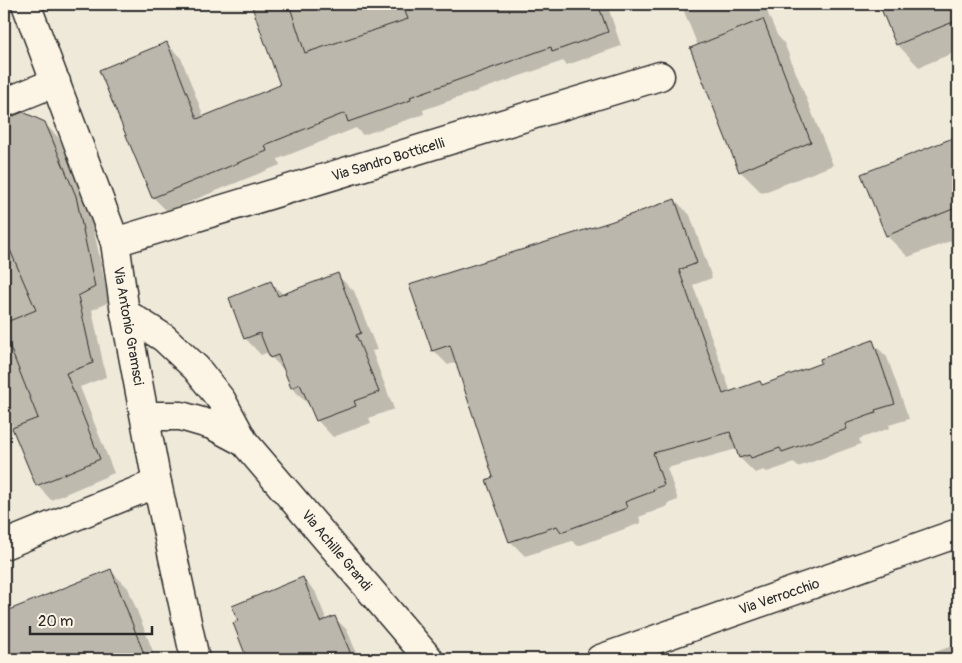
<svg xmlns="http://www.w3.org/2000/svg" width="962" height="663" font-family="Pangolin,sans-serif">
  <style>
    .shadow { fill: #0003 }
    .building { fill: #bcb7ac; stroke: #2b2b2b }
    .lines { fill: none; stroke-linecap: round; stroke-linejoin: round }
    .minor-casing { stroke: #2b2b2b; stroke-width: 31 }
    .minor { stroke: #fcf5e5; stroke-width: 28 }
    .labels { text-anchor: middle; stroke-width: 4; stroke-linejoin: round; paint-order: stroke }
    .street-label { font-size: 14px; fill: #2b2b2b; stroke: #fcf5e5 }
  </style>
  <rect width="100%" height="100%" fill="#efe9da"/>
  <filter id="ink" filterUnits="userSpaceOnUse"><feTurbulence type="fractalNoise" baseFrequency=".02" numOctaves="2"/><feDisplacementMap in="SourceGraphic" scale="10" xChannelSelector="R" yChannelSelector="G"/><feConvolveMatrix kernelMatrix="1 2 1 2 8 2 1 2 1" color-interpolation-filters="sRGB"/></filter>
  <g filter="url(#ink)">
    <!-- shadow -->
    <g class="shadow">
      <polygon points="252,4 607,4 621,46 567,65 563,61 423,110 424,114 363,135 356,128 278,159 280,165 167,211 153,197 167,44 181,58 204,117 281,86"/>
      <polygon points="681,4 764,4 777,35 784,43 833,165 762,193 740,171 698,46"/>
      <polygon points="881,4 958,4 958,51 919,67 897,44"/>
      <polygon points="23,114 44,123 59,138 90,212 109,302 92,310 106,377 80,387 114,473 51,500 37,485 7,413 4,414 4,121"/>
      <polygon points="958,137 958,238 908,257 887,236 863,175"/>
      <polygon points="675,200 690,215 712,278 693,285 731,393 760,382 763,386 823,364 872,342 887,357 909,419 889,425 890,428 859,439 861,444 798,467 794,463 767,472 764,470 755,473 740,458 737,449 667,468 678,500 667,504 668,506 639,517 641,523 578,546 572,541 525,556 510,541 495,478 457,362 448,365 433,350 411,286 463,268 472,267 610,223"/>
      <polygon points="337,275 354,291 377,350 372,351 394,409 369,418 371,423 333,437 317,420 310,403 308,404 292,388 285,371 271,357 269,352 261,355 245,338 270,282 284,295"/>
      <polygon points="110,570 128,588 156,659 4,659 4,617 52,598"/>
      <polygon points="303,579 315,591 327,621 335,618 347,630 359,659 248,659 234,624"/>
      <polygon points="958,644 958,659 918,659 918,658"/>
    </g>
    <!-- building -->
    <g class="building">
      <polygon points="251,4 289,4 305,53 408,19 402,4 598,4 608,32 552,52 551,47 410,97 411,100 348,122 345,113 265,145 267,151 152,198 99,70 167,42 197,119 280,85"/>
      <polygon points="879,4 958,4 958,20 896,45"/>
      <polygon points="763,19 811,142 739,172 690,48"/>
      <polygon points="23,112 45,122 76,196 95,287 78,296 93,363 66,373 100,459 36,486 12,428 38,418 4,332 4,323 36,310 4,236 4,120"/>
      <polygon points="958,136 958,207 886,236 861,174"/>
      <polygon points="675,199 697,263 679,270 723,394 760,381 762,385 821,363 820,359 873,340 895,404 875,410 876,413 845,424 847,429 782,452 780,448 751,458 749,455 739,458 730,432 653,453 664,485 653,489 654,491 625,502 627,508 561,532 557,526 509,542 486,480 493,477 450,345 432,351 409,285 610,222"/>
      <polygon points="338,273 361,333 356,335 379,392 354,401 356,406 316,421 300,384 291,388 278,355 270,358 260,333 244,339 229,298 271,281 278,296"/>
      <polygon points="111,569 146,659 4,659 4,612"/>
      <polygon points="303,577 320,622 335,616 353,659 247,659 233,623 238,621 232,606"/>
    </g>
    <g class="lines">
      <defs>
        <g id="minor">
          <polyline points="26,4 115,242 125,313 157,483 195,659"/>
          <polyline points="4,103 56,82"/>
          <polyline points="115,242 660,76"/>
          <polyline points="125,313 164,338 196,368 222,401 244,442 429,659"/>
          <polyline points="145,416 181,416 212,425 244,442"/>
          <polyline points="4,545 157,483"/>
          <polyline points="600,659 958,533"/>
        </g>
      </defs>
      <!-- minor casing -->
      <use href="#minor" class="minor-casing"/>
      <!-- minor -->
      <use href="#minor" class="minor"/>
    </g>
  </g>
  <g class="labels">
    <!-- street labels -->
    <g class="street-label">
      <text transform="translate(388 159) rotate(-17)" y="5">Via Sandro Botticelli</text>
      <text transform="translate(129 326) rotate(80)" y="5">Via Antonio Gramsci</text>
      <text transform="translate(337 550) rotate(50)" y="5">Via Achille Grandi</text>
      <text transform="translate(779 596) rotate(-19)" y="5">Via Verrocchio</text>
    </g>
  </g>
  <!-- margin -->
  <rect width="962" height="663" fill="none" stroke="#fcf5e5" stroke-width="20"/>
  <rect x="10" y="10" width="942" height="643" fill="none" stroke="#2b2b2b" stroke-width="2" filter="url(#ink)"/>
  <!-- scale -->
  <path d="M30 626v8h122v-8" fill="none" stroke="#2b2b2b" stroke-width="2.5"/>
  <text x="38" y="626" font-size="15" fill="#2b2b2b" stroke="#fcf5e5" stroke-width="4" paint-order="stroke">20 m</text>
</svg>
